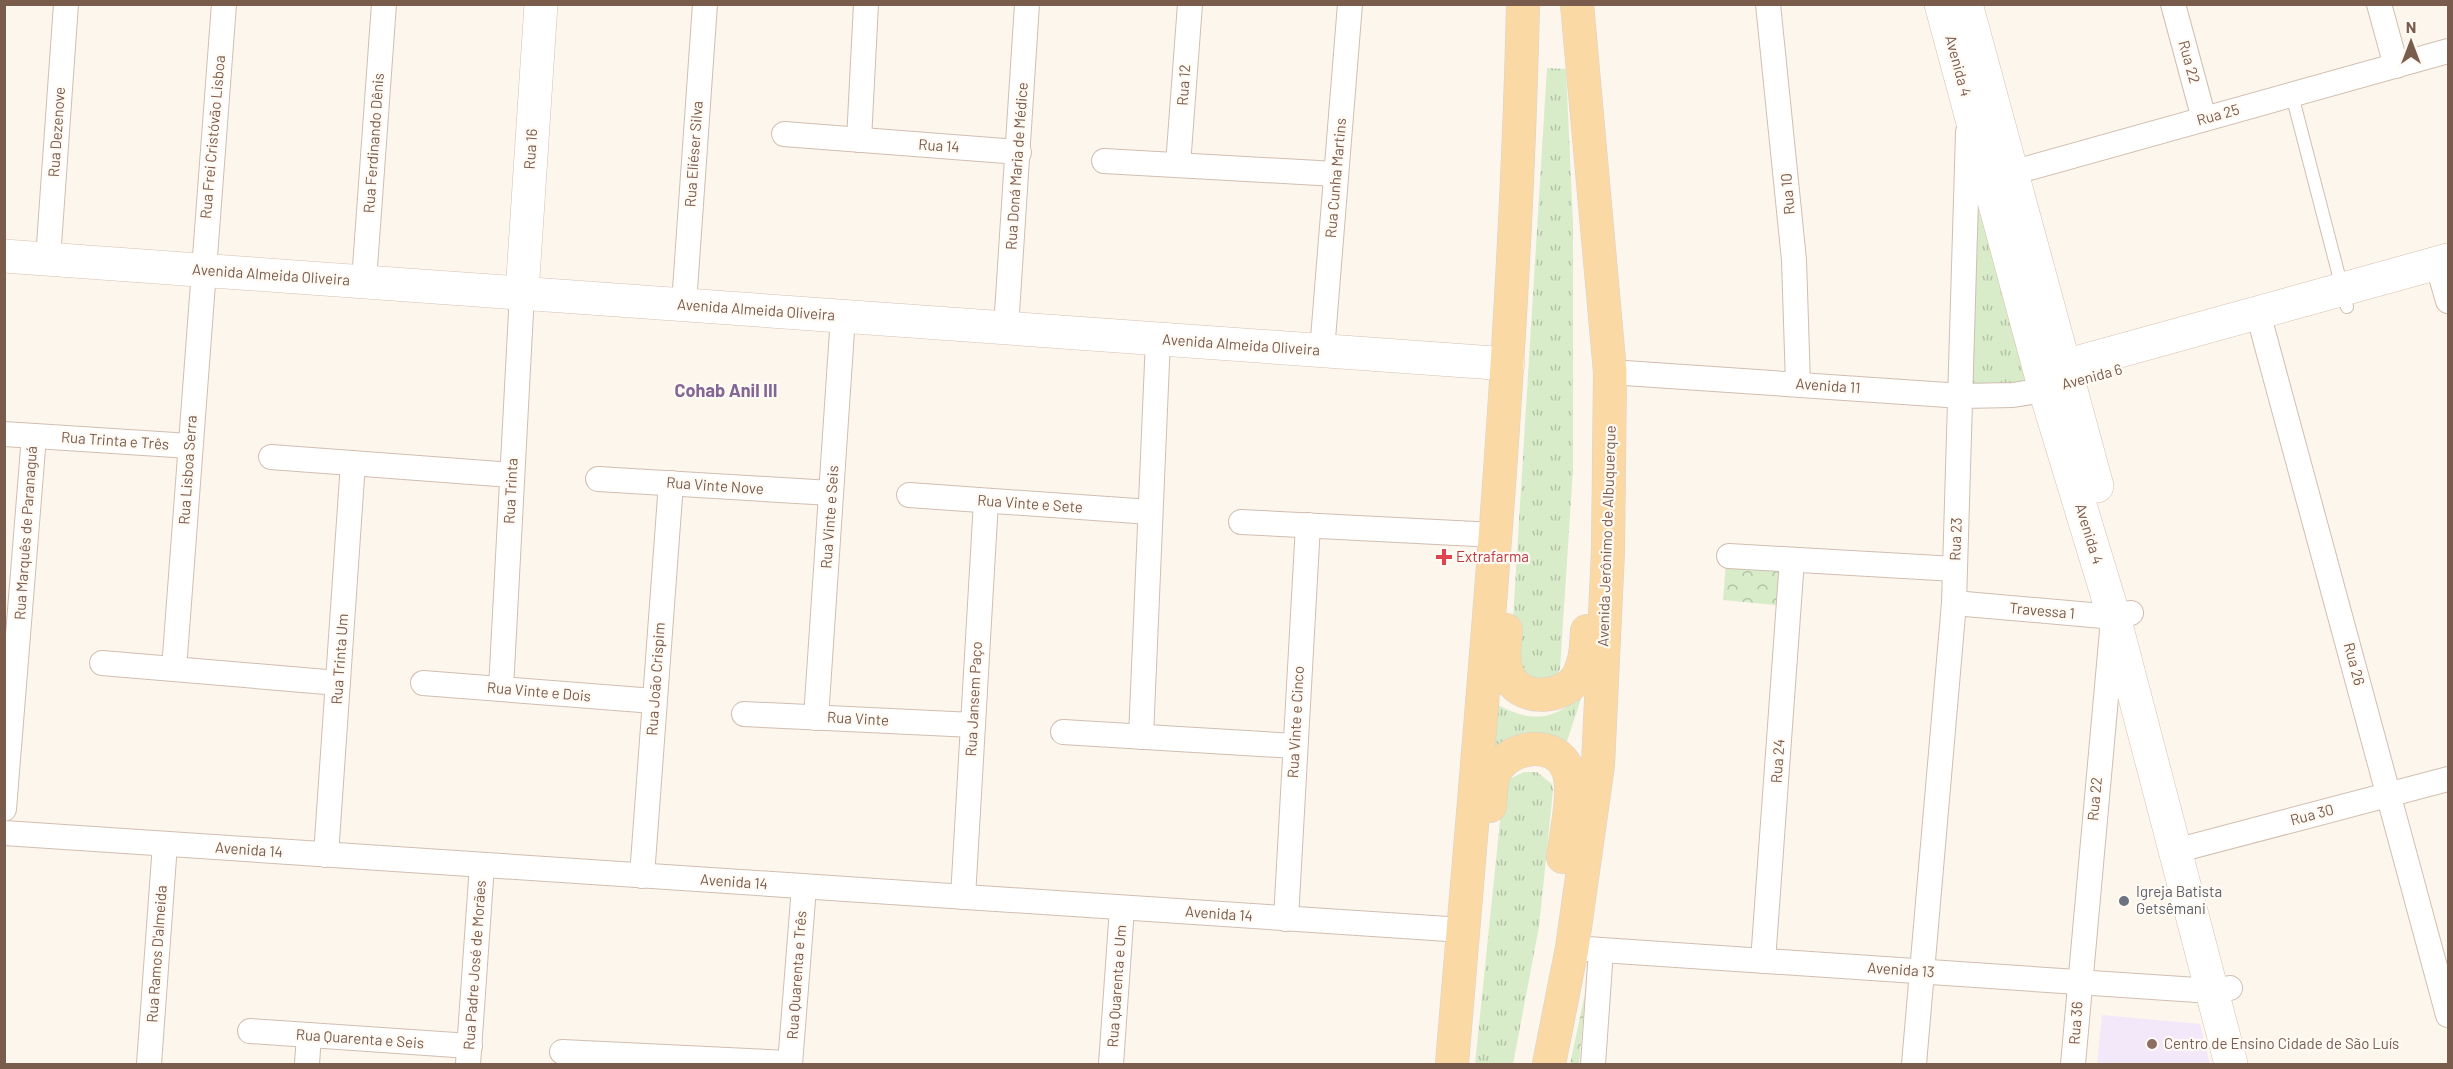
<svg xmlns="http://www.w3.org/2000/svg" width="2453" height="1069" font-family="Barlow,sans-serif">
  <style>
    .education { fill: #f3e8fa }
    .grass { fill: url(#grass-tufts) }
    .forest { fill: url(#forest-crowns) }
    .lines { fill: none; stroke-linecap: round; stroke-linejoin: round }
    .lane-casing { stroke: #d1beb0; stroke-width: 14 }
    .street-casing { stroke: #d1beb0; stroke-width: 26 }
    .secondary-casing { stroke: #d6c0b0; stroke-width: 34 }
    .primary-casing { stroke: #dad1cd; stroke-width: 34 }
    .lane { stroke: #fff; stroke-width: 12 }
    .street { stroke: #fff; stroke-width: 24 }
    .secondary { stroke: #fff; stroke-width: 33 }
    .primary { stroke: #fbd9a5; stroke-width: 33 }
    .health-dot { fill: #e0444e; stroke: #fffaf3; stroke-width: 2 }
    .worship-dot { fill: #6b7280; stroke: #fffaf3; stroke-width: 2 }
    .education-dot { fill: #8d6e63; stroke: #fffaf3; stroke-width: 2 }
    .labels { text-anchor: middle; stroke-width: 4.5; stroke-linejoin: round; paint-order: stroke }
    .street-label { font-size: 15px; fill: #7a5c4d; stroke: #fffaf3 }
    .health-label { font-size: 15px; fill: #be3a42; stroke: #fffaf3; text-anchor: start }
    .worship-label { font-size: 15px; fill: #5b616d; stroke: #fffaf3; text-anchor: start }
    .education-label { font-size: 15px; fill: #785e54; stroke: #fffaf3; text-anchor: start }
    .quarter-label { font-size: 18px; font-weight: bold; fill: #846695; stroke: #fffaf3 }
  </style>
  <defs>
    <pattern id="grass-tufts" width="24" height="20" patternUnits="userSpaceOnUse" patternTransform="scale(1.5)"><rect width="24" height="20" fill="#d8ecc9"/><path d="M3 7l-1-3M5 7V3M7 7l1-3M15 17l-1-3M17 17v-4M19 17l1-3" fill="none" stroke="#b4c2a5"/></pattern>
    <pattern id="forest-crowns" width="20" height="18" patternUnits="userSpaceOnUse" patternTransform="scale(1.5)"><rect width="20" height="18" fill="#d8ecc9"/><path d="M2 6a3 3 0 1 1 6 0M12 15a3 3 0 1 1 6 0" fill="none" stroke="#b4c2a5"/></pattern>
  </defs>
  <rect width="100%" height="100%" fill="#fdf6ec"/>
  <!-- education -->
  <polygon class="education" points="2102,1015 2200,1024 2210,1064 2097,1064"/>
  <!-- grass -->
  <g class="grass">
    <polygon points="1547,68 1566,69 1573,224 1573,469 1560,669 1556,677 1541,685 1510,667"/>
    <polygon points="1964,167 2036,382 1967,391"/>
    <path d="M1577 699H1581L1565 747 1491 751 1498 705C1529 721 1549 722 1577 699Z"/>
    <polygon points="1524,772 1537,772 1552,784 1553,790 1539,927 1513,1064 1475,1064 1503,792 1511,778"/>
  </g>
  <!-- forest -->
  <g class="forest">
    <polygon points="1726,563 1780,568 1776,605 1723,600"/>
    <polygon points="1586,989 1579,1064 1570,1064"/>
  </g>
  <g class="lines">
    <defs>
      <polyline id="lane" points="2292,95 2347,307"/>
      <g id="street">
        <polyline points="1768,4 1794,260 1798,384"/>
        <polyline points="2173,4 2204,119"/>
        <polyline points="2379,4 2396,66"/>
        <polyline points="784,134 1019,152"/>
        <polyline points="859,140 866,4"/>
        <polyline points="1104,161 1336,174"/>
        <polyline points="1178,165 1190,4"/>
        <polyline points="1997,177 2448,51"/>
        <polyline points="48,259 66,4"/>
        <polyline points="2437,263 2448,301"/>
        <polyline points="364,281 384,4"/>
        <polyline points="684,304 705,4"/>
        <polyline points="2258,313 2448,1015"/>
        <polyline points="1006,328 1027,4"/>
        <polyline points="1322,351 1350,4"/>
        <polyline points="1610,372 1962,396 2013,395 2045,390"/>
        <polyline points="4,434 190,446"/>
        <polyline points="271,457 512,475"/>
        <polyline points="598,479 831,493"/>
        <polyline points="909,495 1150,512"/>
        <polyline points="1241,522 1495,535"/>
        <polyline points="1729,556 1955,569"/>
        <polyline points="1954,603 2114,617 2131,613"/>
        <polyline points="102,663 338,683"/>
        <polyline points="174,669 224,4"/>
        <polyline points="423,683 654,701"/>
        <polyline points="501,689 522,293"/>
        <polyline points="744,714 973,725"/>
        <polyline points="816,718 843,316"/>
        <polyline points="1063,732 1295,746"/>
        <polyline points="1141,737 1158,339"/>
        <polyline points="4,809 34,436"/>
        <polyline points="4,833 1463,930"/>
        <polyline points="2175,851 2448,779"/>
        <polyline points="326,855 353,463"/>
        <polyline points="642,876 671,483"/>
        <polyline points="963,897 986,501"/>
        <polyline points="1286,919 1308,525"/>
        <polyline points="1572,948 2212,991 2230,988"/>
        <polyline points="1763,961 1792,560"/>
        <polyline points="250,1031 470,1046"/>
        <polyline points="562,1052 790,1063"/>
        <polyline points="149,1064 165,844"/>
        <polyline points="307,1064 309,1035"/>
        <polyline points="468,1064 482,865"/>
        <polyline points="790,1064 804,887"/>
        <polyline points="1111,1064 1122,908"/>
        <polyline points="1593,1064 1601,951"/>
        <polyline points="1914,1064 1954,603 1968,132"/>
        <polyline points="2073,1064 2112,631"/>
      </g>
      <g id="secondary">
        <polyline points="1941,4 2045,390 2114,617 2231,1064"/>
        <polyline points="1966,4 2097,486"/>
        <polyline points="4,256 1508,364"/>
        <polyline points="522,293 541,4"/>
        <polyline points="2050,384 2065,366 2448,260"/>
      </g>
      <g id="primary">
        <path d="M1506 630C1505 646 1501 666 1511 680 1525 702 1566 698 1578 676 1586 662 1586 646 1587 631"/>
        <path d="M1490 806C1491 795 1490 780 1496 770 1511 745 1556 739 1568 770 1576 791 1566 834 1563 857"/>
        <path d="M1452 1064C1481 711 1515 359 1523 4"/>
        <polyline points="1549,1064 1572,948 1598,765 1608,551 1610,372 1577,4"/>
      </g>
    </defs>
    <!-- lane casing -->
    <use href="#lane" class="lane-casing"/>
    <!-- street casing -->
    <use href="#street" class="street-casing"/>
    <!-- secondary casing -->
    <use href="#secondary" class="secondary-casing"/>
    <!-- primary casing -->
    <use href="#primary" class="primary-casing"/>
    <!-- lane -->
    <use href="#lane" class="lane"/>
    <!-- street -->
    <use href="#street" class="street"/>
    <!-- secondary -->
    <use href="#secondary" class="secondary"/>
    <!-- primary -->
    <use href="#primary" class="primary"/>
  </g>
  <!-- markers -->
  <path class="health-dot" d="M1441 548h6v6h6v6h-6v6h-6v-6h-6v-6h6z"/>
  <circle class="worship-dot" cx="2124" cy="901" r="6"/>
  <circle class="education-dot" cx="2152" cy="1044" r="6"/>
  <g class="labels">
    <!-- street labels -->
    <g class="street-label">
      <text transform="translate(2189 62) rotate(74)" y="5">Rua 22</text>
      <text transform="translate(1958 66) rotate(75)" y="5">Avenida 4</text>
      <text transform="translate(1184 85) rotate(-86)" y="5">Rua 12</text>
      <text transform="translate(2218 115) rotate(-16)" y="5">Rua 25</text>
      <text transform="translate(57 132) rotate(-86)" y="5">Rua Dezenove</text>
      <text transform="translate(213 137) rotate(-85)" y="5">Rua Frei Cristóvão Lisboa</text>
      <text transform="translate(374 143) rotate(-86)" y="5">Rua Ferdinando Dênis</text>
      <text transform="translate(939 146) rotate(4)" y="5">Rua 14</text>
      <text transform="translate(531 149) rotate(-86)" y="5">Rua 16</text>
      <text transform="translate(694 154) rotate(-86)" y="5">Rua Eliéser Silva</text>
      <text transform="translate(1017 166) rotate(-86)" y="5">Rua Doná Maria de Médice</text>
      <text transform="translate(1336 178) rotate(-85)" y="5">Rua Cunha Martins</text>
      <text transform="translate(1788 194) rotate(-95)" y="5">Rua 10</text>
      <text transform="translate(271 275) rotate(4)" y="5">Avenida Almeida Oliveira</text>
      <text transform="translate(756 310) rotate(4)" y="5">Avenida Almeida Oliveira</text>
      <text transform="translate(1241 345) rotate(4)" y="5">Avenida Almeida Oliveira</text>
      <text transform="translate(2092 377) rotate(-15)" y="5">Avenida 6</text>
      <text transform="translate(1828 386) rotate(4)" y="5">Avenida 11</text>
      <text transform="translate(115 441) rotate(4)" y="5">Rua Trinta e Três</text>
      <text transform="translate(188 470) rotate(-86)" y="5">Rua Lisboa Serra</text>
      <text transform="translate(715 486) rotate(4)" y="5">Rua Vinte Nove</text>
      <text transform="translate(511 491) rotate(-87)" y="5">Rua Trinta</text>
      <text transform="translate(1030 504) rotate(4)" y="5">Rua Vinte e Sete</text>
      <text transform="translate(830 517) rotate(-86)" y="5">Rua Vinte e Seis</text>
      <text transform="translate(26 533) rotate(-86)" y="5">Rua Marquês de Paranaguá</text>
      <text transform="translate(2089 534) rotate(73)" y="5">Avenida 4</text>
      <text transform="translate(1607 536) rotate(-88)" y="5">Avenida Jerônimo de Albuquerque</text>
      <text transform="translate(1956 539) rotate(-88)" y="5">Rua 23</text>
      <text transform="translate(2042 611) rotate(5)" y="5">Travessa 1</text>
      <text transform="translate(340 659) rotate(-86)" y="5">Rua Trinta Um</text>
      <text transform="translate(2354 664) rotate(75)" y="5">Rua 26</text>
      <text transform="translate(656 679) rotate(-86)" y="5">Rua João Crispim</text>
      <text transform="translate(539 692) rotate(5)" y="5">Rua Vinte e Dois</text>
      <text transform="translate(974 699) rotate(-87)" y="5">Rua Jansem Paço</text>
      <text transform="translate(858 719) rotate(3)" y="5">Rua Vinte</text>
      <text transform="translate(1296 722) rotate(-87)" y="5">Rua Vinte e Cinco</text>
      <text transform="translate(1778 761) rotate(-86)" y="5">Rua 24</text>
      <text transform="translate(2095 799) rotate(-85)" y="5">Rua 22</text>
      <text transform="translate(2312 815) rotate(-15)" y="5">Rua 30</text>
      <text transform="translate(249 850) rotate(4)" y="5">Avenida 14</text>
      <text transform="translate(734 882) rotate(4)" y="5">Avenida 14</text>
      <text transform="translate(1219 914) rotate(4)" y="5">Avenida 14</text>
      <text transform="translate(157 954) rotate(-86)" y="5">Rua Ramos D'almeida</text>
      <text transform="translate(475 965) rotate(-86)" y="5">Rua Padre José de Morães</text>
      <text transform="translate(1901 970) rotate(4)" y="5">Avenida 13</text>
      <text transform="translate(797 975) rotate(-86)" y="5">Rua Quarenta e Três</text>
      <text transform="translate(1117 986) rotate(-86)" y="5">Rua Quarenta e Um</text>
      <text transform="translate(2076 1023) rotate(-86)" y="5">Rua 36</text>
      <text transform="translate(360 1039) rotate(4)" y="5">Rua Quarenta e Seis</text>
    </g>
    <!-- health labels -->
    <g class="health-label">
      <text x="1456" y="562">Extrafarma</text>
    </g>
    <!-- worship labels -->
    <g class="worship-label">
      <text x="2136" y="897">Igreja Batista<tspan x="2136" dy="17">Getsêmani</tspan></text>
    </g>
    <!-- education labels -->
    <g class="education-label">
      <text x="2164" y="1049">Centro de Ensino Cidade de São Luís</text>
    </g>
    <!-- quarter labels -->
    <g class="quarter-label">
      <text x="726" y="397">Cohab Anil III</text>
    </g>
  </g>
  <!-- border -->
  <rect width="2453" height="1069" fill="none" stroke="#7a5c4d" stroke-width="12"/>
  <!-- north arrow -->
  <g transform="translate(2411 42)" stroke="#fffaf3" stroke-width="4.5" paint-order="stroke">
  <path d="M0-4.5L10 22L0 15L-10 22Z" fill="#7a5c4d"/>
  <text y="-9" font-size="16" font-weight="bold" text-anchor="middle" fill="#7a5c4d">N</text>
  </g>
</svg>
